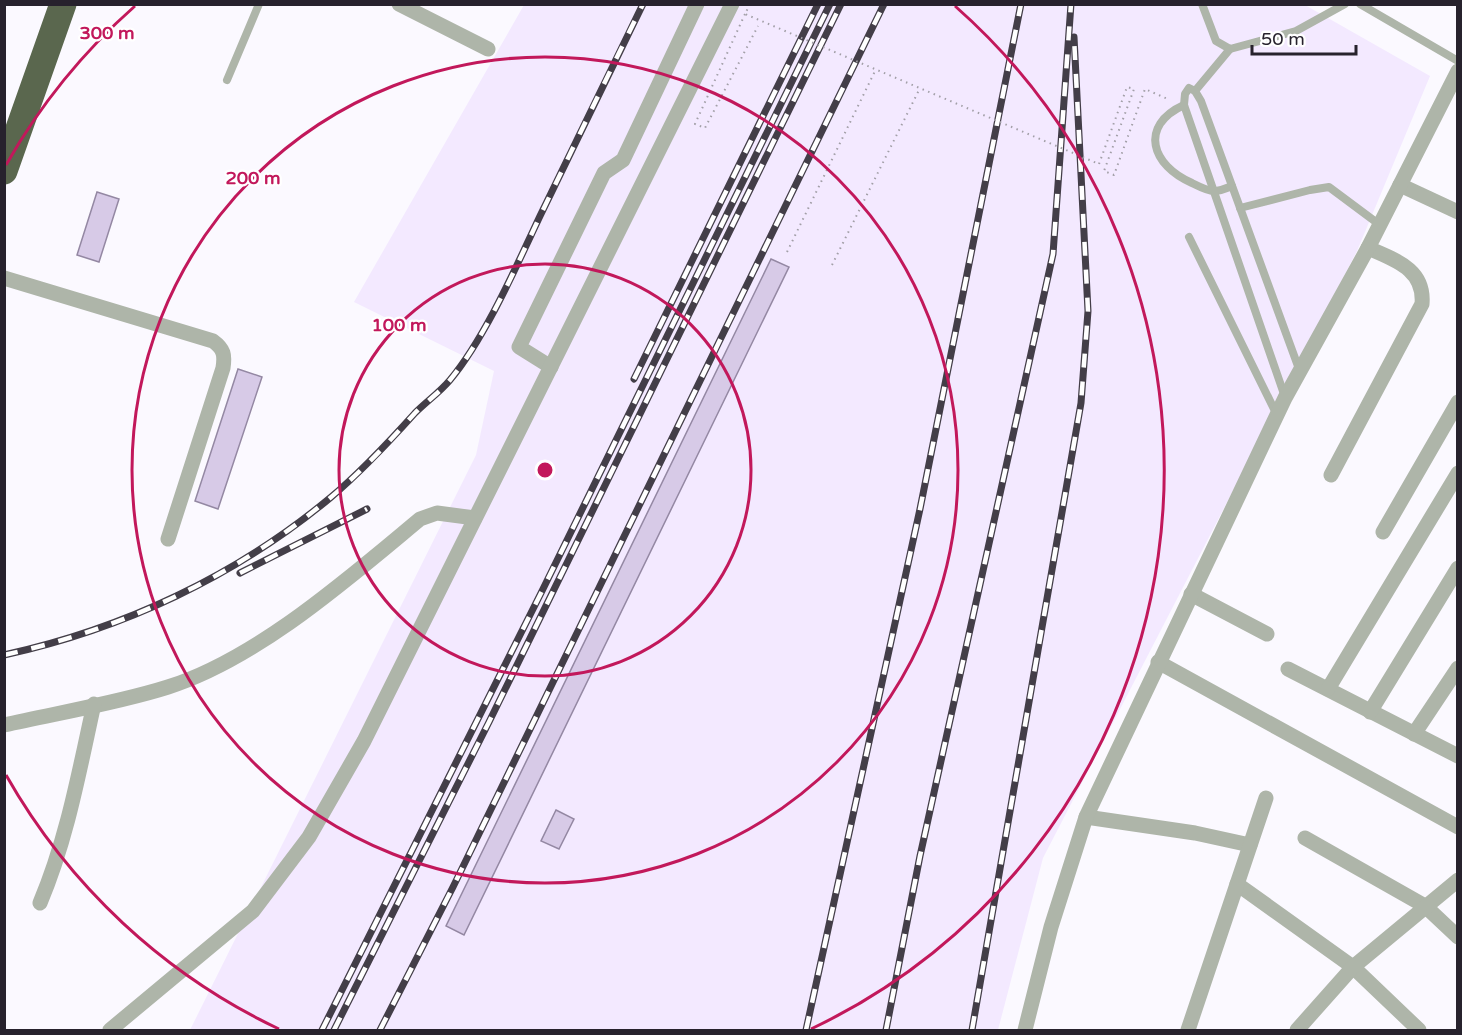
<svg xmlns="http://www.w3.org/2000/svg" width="1462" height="1035" font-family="'Varela Round',sans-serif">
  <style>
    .built { fill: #f3e9ff }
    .building { fill: #d7cae7; stroke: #9488a3; stroke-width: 1.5 }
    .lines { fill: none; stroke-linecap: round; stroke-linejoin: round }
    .path { stroke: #a29fa7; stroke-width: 2; stroke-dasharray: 1.5 4.5; stroke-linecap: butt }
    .lane { stroke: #aeb5a9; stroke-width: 8 }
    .street { stroke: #aeb5a9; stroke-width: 15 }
    .highway { stroke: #5a674e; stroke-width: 27 }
    .rail-casing { stroke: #433e48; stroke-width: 7 }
    .rail { stroke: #fff; stroke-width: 4.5; stroke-dasharray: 14; stroke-linecap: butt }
    .path-bridge { stroke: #a29fa7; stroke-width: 2; stroke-dasharray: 1.5 4.5; stroke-linecap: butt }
    .ring { fill: none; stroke: #c2185b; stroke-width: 3 }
    .centre { fill: #c2185b; stroke: #fff; stroke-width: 3 }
    .ring-label { font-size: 18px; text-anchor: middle; font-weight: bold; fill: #c2185b; stroke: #fff; stroke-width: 4.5; stroke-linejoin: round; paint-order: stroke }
  </style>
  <rect width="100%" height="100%" fill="#fbf9ff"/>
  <!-- built -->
  <polygon class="built" points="524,5 1305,5 1430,76 1357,251 1043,858 998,1030 190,1030 476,455 494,371 354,302"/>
  <!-- building -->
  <g class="building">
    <polygon points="97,192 119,199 99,262 77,255"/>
    <polygon points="771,259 789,267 464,935 446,926"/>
    <polygon points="238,369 262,377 218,509 195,501"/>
    <polygon points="556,810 574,819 559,849 541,841"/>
  </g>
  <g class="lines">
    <!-- path -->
    <g class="path">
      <polyline points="745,14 695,124 705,128 758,26"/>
      <polyline points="1099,164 1127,87 1134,89 1104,171 1114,175 1145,89 1170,100"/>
      <polyline points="787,252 876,69"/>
      <polyline points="832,265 920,88"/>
    </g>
    <!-- lane -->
    <g class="lane">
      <polyline points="1202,4 1216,41 1230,49 1296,31 1345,4"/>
      <polyline points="1360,4 1458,61"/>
      <polyline points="227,80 259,4"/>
      <polyline points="1195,91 1230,49"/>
      <path d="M1184 105C1138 126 1152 166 1192 183 1198 186 1207 191 1214 191 1220 191 1227 188 1232 186"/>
      <polyline points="1240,208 1310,190 1329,187 1380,225"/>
      <polyline points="1189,237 1276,413"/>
      <polyline points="1285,397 1184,105 1185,94 1189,88 1195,91 1201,101 1299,369"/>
    </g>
    <!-- street -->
    <g class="street">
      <polyline points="399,4 488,49"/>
      <polyline points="1400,185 1458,212"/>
      <path d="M4 278 213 341C224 349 225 355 223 368L168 539"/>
      <polyline points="551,367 519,347 604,173 623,160 697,4"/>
      <path d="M1331 475 1422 304C1425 269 1395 260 1368 248"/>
      <polyline points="1383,532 1458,402"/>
      <polyline points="1191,594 1267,634"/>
      <polyline points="1158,662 1458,827"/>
      <polyline points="1288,669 1458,756"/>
      <polyline points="1328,689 1458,473"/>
      <polyline points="1370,712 1458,568"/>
      <path d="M4 725C57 713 118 703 168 687 257 659 349 578 420 519L437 513 475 518"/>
      <polyline points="1414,734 1458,668"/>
      <polyline points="1086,817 1195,833 1250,845"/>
      <polyline points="1305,838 1425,906 1458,937"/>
      <polyline points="1237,884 1353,967 1419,1030"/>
      <path d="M40 903C67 839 79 772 94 704"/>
      <polyline points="110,1030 253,911 309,837 364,741 732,4"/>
      <polyline points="1025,1030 1051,927 1086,817 1285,398 1368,248 1458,71"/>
      <polyline points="1188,1030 1266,798"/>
      <polyline points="1297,1030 1353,967 1458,880"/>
    </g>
    <!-- highway -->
    <polyline class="highway" points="4,171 63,4"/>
    <defs>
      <g id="rail">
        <polyline points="634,379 818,4"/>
        <polyline points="240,573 367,509"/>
        <path d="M4 655C123 629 236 576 330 498 361 472 388 443 415 413 426 402 440 392 450 380 485 338 516 267 540 216 574 146 608 75 643 4"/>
        <polyline points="322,1030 542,591 830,4"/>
        <polyline points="334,1030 489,722 841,4"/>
        <polyline points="380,1030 453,887 884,4"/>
        <polyline points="806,1030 920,509 1021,4"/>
        <polyline points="886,1030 920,856 1053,254 1071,4"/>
        <polyline points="972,1030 1081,403 1088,311 1074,37"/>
      </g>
    </defs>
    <!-- rail casing -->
    <use href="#rail" class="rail-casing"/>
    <!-- rail -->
    <use href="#rail" class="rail"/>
    <!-- path-bridge -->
    <polyline class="path-bridge" points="750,4 745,14 1099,164"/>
  </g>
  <!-- distance rings -->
  <g class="ring">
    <circle cx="545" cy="470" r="206"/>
    <circle cx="545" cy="470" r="413"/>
    <path d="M279 1029A619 619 0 0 1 6 775M6 165A619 619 0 0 1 135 6M955 6A619 619 0 0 1 811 1029"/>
  </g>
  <circle cx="545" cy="470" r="9" class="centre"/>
  <g class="ring-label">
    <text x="107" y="39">300 m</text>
    <text x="253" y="184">200 m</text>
    <text x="399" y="331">100 m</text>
  </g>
  <!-- border -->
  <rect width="1462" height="1035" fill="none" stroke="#27222d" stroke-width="12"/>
  <!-- scale -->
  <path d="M1252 45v9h104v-9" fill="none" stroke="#27222d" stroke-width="3"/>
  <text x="1261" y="45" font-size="18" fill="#27222d" stroke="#ffffff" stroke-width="4.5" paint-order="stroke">50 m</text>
</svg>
